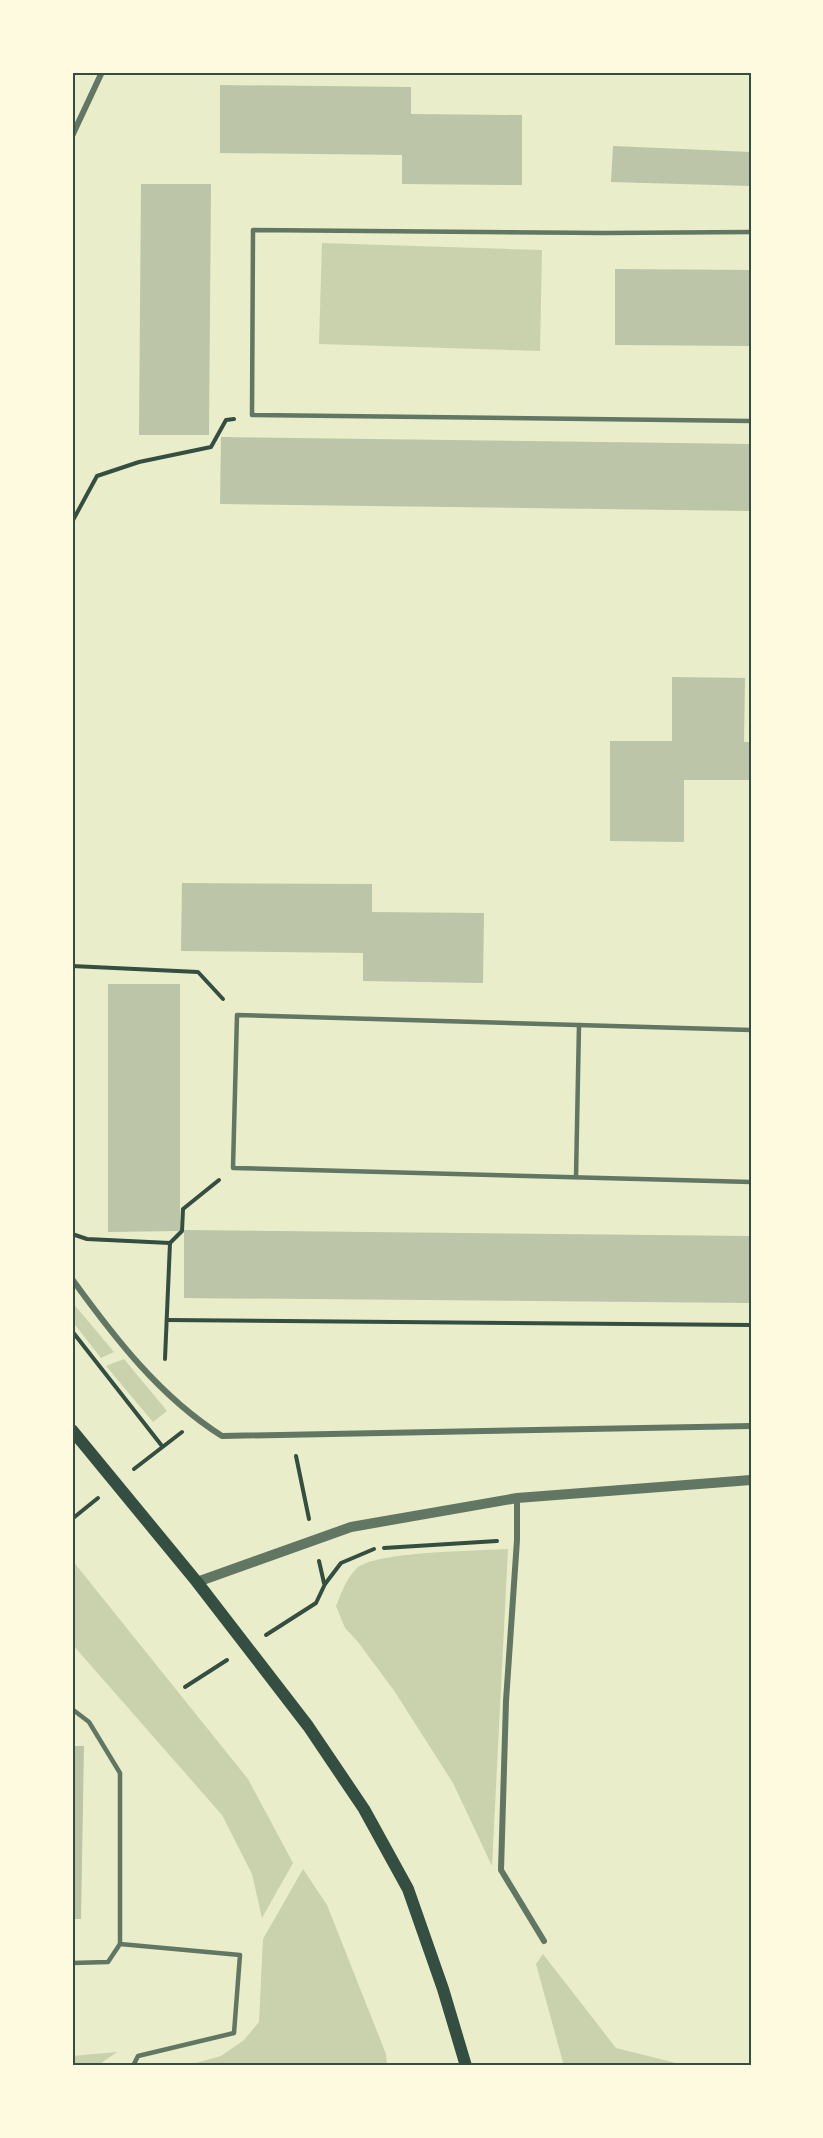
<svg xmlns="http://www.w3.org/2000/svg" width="823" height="2138" font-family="'Fira Sans Condensed',sans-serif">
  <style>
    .green { fill: #cad2ad }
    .building { fill: #bcc5a7 }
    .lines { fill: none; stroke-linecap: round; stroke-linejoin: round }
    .path { stroke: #344e41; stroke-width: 4 }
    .service { stroke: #617663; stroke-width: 4.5 }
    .minor { stroke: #617663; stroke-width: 6 }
    .tertiary { stroke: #617663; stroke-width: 10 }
    .secondary { stroke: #344e41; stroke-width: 12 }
    .neatline { fill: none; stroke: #344e41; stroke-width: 2 }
  </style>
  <rect width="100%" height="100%" fill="#e9edc9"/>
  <!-- green -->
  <g class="green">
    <polygon points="322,243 542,250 540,351 319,344"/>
    <polygon points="72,1302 114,1352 101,1358 72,1321"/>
    <polygon points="124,1359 167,1411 153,1422 106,1366"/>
    <path d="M508 1549 492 1866 453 1783 395 1692 358 1642 345 1628 336 1606C341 1594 346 1579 356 1569 373 1551 479 1551 508 1549Z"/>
    <polygon points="72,1560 248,1779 293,1863 262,1918 252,1874 222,1815 72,1644"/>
    <polygon points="303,1869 327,1905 386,2054 387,2066 152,2066 192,2064 221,2056 244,2040 259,2022 263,1939"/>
    <polygon points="543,1954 616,2048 688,2066 564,2066 536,1964"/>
    <polygon points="117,2052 97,2066 72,2066 72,2056"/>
  </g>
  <!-- building -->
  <g class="building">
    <polygon points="220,85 411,87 411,114 522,115 522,185 402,184 402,155 220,153"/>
    <polygon points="613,146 751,152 751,186 611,182"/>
    <polygon points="141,184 211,184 209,435 139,435"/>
    <polygon points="615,269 751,270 751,346 615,345"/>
    <polygon points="221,437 751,444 751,511 220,504"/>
    <polygon points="672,677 745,678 744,742 751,742 751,780 684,780 684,842 610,841 610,741 672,741"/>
    <polygon points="182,883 372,884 372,912 484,913 483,983 363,981 363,953 181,951"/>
    <polygon points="108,984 180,984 180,1231 108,1232"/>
    <polygon points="184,1230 751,1236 751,1303 184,1298"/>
    <polygon points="72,1746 84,1746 81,1919 72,1919"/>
  </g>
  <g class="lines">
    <!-- path -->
    <g class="path">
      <polyline points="72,522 97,476 139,462 211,447 226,420 234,419"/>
      <polyline points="72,966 198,972 223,999"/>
      <polyline points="72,1234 87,1239 170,1243 182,1231 183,1209 219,1180"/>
      <polyline points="167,1320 751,1325"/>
      <polyline points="72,1331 162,1446"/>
      <polyline points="165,1359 170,1243"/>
      <polyline points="296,1456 309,1519"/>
      <polyline points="134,1469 182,1432"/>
      <polyline points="72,1519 98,1498"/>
      <polyline points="384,1548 497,1541"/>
      <polyline points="319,1561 324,1583"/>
      <polyline points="266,1635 316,1603 325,1584 341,1563 374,1549"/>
      <polyline points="185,1687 227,1660"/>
    </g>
    <!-- service -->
    <g class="service">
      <polyline points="751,232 606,233 253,230 252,415 751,421"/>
      <polyline points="751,1030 237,1015 233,1168 751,1182"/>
      <polyline points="576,1177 579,1025"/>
      <polyline points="72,1709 89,1722 120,1773 120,1944 240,1955 234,2033 138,2056 133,2066"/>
      <polyline points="72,1963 108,1962 120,1944"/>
    </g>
    <!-- minor -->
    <g class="minor">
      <polyline points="72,136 102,72"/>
      <path d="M72 1279C114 1337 160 1397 222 1436L751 1426"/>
      <polyline points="517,1498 517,1540 506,1701 501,1870 544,1941"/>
    </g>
    <!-- tertiary -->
    <polyline class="tertiary" points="197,1582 351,1527 517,1498 751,1480"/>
    <!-- secondary -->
    <polyline class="secondary" points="72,1430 197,1582 308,1726 364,1809 408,1889 443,1989 466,2066"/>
  </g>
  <!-- border -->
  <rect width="823" height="2138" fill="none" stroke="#fefae0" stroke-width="147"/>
  <rect x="74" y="74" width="676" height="1990" class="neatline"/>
</svg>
